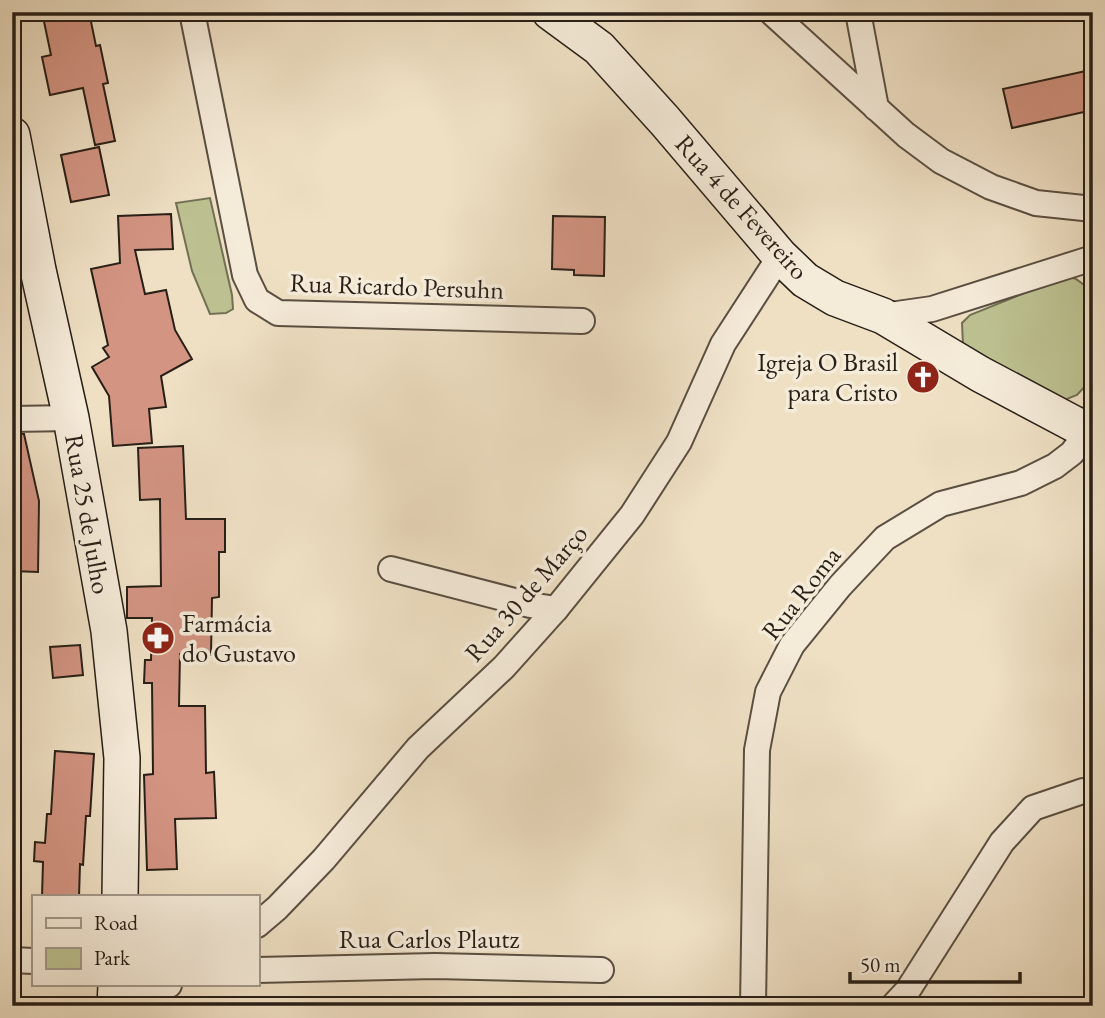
<svg xmlns="http://www.w3.org/2000/svg" width="1105" height="1018" font-family="'EB Garamond',serif">
  <style>
    .green { fill: #bdc191; stroke: #727054; stroke-width: 2 }
    .building { fill: #d39482; stroke: #281f17; stroke-width: 2 }
    .lines { fill: none; stroke-linecap: round; stroke-linejoin: round }
    .street-casing { stroke: #5a4f42; stroke-width: 28 }
    .secondary-casing { stroke: #281f17; stroke-width: 38 }
    .street { stroke: #f5ebd9; stroke-width: 24 }
    .secondary { stroke: #f5ebd9; stroke-width: 35 }
    .labels { text-anchor: middle; stroke-width: 7; stroke-linejoin: round; paint-order: stroke }
    .street-label { font-size: 26px; fill: #281f17; stroke: #f5ebd9 }
    .poi-label { font-size: 26px; fill: #281f17; stroke: #f5ebd9; text-anchor: end }
  </style>
  <rect width="100%" height="100%" fill="#efe0c4"/>
  <filter id="stains"><feTurbulence type="fractalNoise" baseFrequency=".00286" numOctaves="4"/><feColorMatrix values="0 0 0 0 .2 0 0 0 0 .09 0 0 0 0 .02 0 0 0 .5 -.17"/></filter>
  <radialGradient id="worn" r=".72"><stop offset=".6" stop-color="#630" stop-opacity="0"/><stop offset="1" stop-color="#630" stop-opacity=".3"/></radialGradient>
  <!-- green -->
  <g class="green">
    <polygon points="210,198 232,295 233,309 226,313 210,314 192,271 176,203"/>
    <polygon points="1067,276 1076,279 1091,290 1093,301 1088,383 1077,395 1062,401 963,345 962,323 970,315"/>
  </g>
  <!-- building -->
  <g class="building">
    <polygon points="42,12 89,12 96,46 100,45 108,83 103,84 115,141 95,145 83,88 50,95 42,57 51,55"/>
    <polygon points="1086,71 1093,110 1012,128 1003,89"/>
    <polygon points="99,147 109,195 71,202 61,155"/>
    <polygon points="171,214 173,249 135,250 145,294 166,290 175,330 192,359 161,376 166,407 149,409 152,443 113,446 109,396 92,367 109,357 103,348 108,345 91,269 120,263 118,216"/>
    <polygon points="553,216 605,217 604,276 574,275 574,270 552,269"/>
    <polygon points="12,434 24,434 39,501 38,572 12,571"/>
    <polygon points="183,446 186,519 225,519 225,552 219,552 219,597 212,598 211,655 180,654 179,706 205,706 206,773 214,772 216,818 175,819 177,869 147,870 144,775 153,774 152,683 144,683 145,660 151,660 152,618 127,618 127,587 161,586 160,499 140,500 138,448"/>
    <polygon points="80,645 83,675 53,678 50,647"/>
    <polygon points="55,751 94,754 90,816 86,816 83,865 80,864 79,897 42,897 43,862 34,861 35,842 45,843 47,814 51,814"/>
  </g>
  <g class="lines">
    <defs>
      <g id="street">
        <polyline points="192,12 245,275 257,300 278,313 582,321"/>
        <polyline points="771,12 906,135 941,161 991,187 1036,203 1093,209"/>
        <polyline points="858,12 876,108"/>
        <polyline points="883,316 932,309 1093,258"/>
        <polyline points="12,419 71,418"/>
        <polyline points="391,569 530,605 556,609"/>
        <polyline points="257,925 277,908 324,859 418,748 504,667 556,609 632,515 679,442 723,344 780,256"/>
        <polyline points="12,960 33,961"/>
        <polyline points="257,970 435,966 601,970"/>
        <polyline points="116,1001 143,998 169,985"/>
        <polyline points="753,1006 757,750 768,692 792,645 840,586 885,538 941,504 1021,483 1055,466 1072,453 1088,431 1092,417"/>
        <polyline points="893,1006 908,990 1002,842 1033,808 1083,791 1093,791"/>
      </g>
      <g id="secondary">
        <polyline points="550,12 599,48 665,121 780,256 805,280 835,298 883,316 980,374 1093,434"/>
        <polyline points="12,135 38,270 71,418 109,631 122,758 120,897"/>
        <polyline points="115,1006 116,985"/>
      </g>
    </defs>
    <!-- street casing -->
    <use href="#street" class="street-casing"/>
    <!-- secondary casing -->
    <use href="#secondary" class="secondary-casing"/>
    <!-- street -->
    <use href="#street" class="street"/>
    <!-- secondary -->
    <use href="#secondary" class="secondary"/>
  </g>
  <!-- icons -->
  <defs>
    <symbol id="church-disc" viewBox="-11 -11 22 22"><circle r="9.5" fill="#8f2418" stroke="#f5ebd9"/><path d="M-1.2-6h2.4v3.5h3.3v2.4h-3.3V6h-2.4V-.1h-3.3v-2.4h3.3Z" fill="#fff"/></symbol>
    <symbol id="pharmacy-disc" viewBox="-11 -11 22 22"><circle r="9.5" fill="#8f2418" stroke="#f5ebd9"/><path d="M-2-6h4v4h4v4h-4v4h-4v-4h-4v-4h4Z" fill="#fff"/></symbol>
  </defs>
  <g fill-rule="evenodd">
    <use href="#church-disc" x="904" y="358" width="38" height="38"/>
    <use href="#pharmacy-disc" x="139" y="619" width="38" height="38"/>
  </g>
  <g class="labels">
    <!-- street labels -->
    <g class="street-label">
      <text transform="translate(742 207) rotate(48)" y="9">Rua 4 de Fevereiro</text>
      <text transform="translate(397 286) rotate(2)" y="9">Rua Ricardo Persuhn</text>
      <text transform="translate(88 514) rotate(80)" y="9">Rua 25 de Julho</text>
      <text transform="translate(526 593) rotate(-49)" y="9">Rua 30 de Março</text>
      <text transform="translate(801 593) rotate(-52)" y="9">Rua Roma</text>
      <text x="429" y="948">Rua Carlos Plautz</text>
    </g>
    <!-- poi labels -->
    <g class="poi-label">
      <text x="898" y="371">Igreja O Brasil<tspan x="898" dy="30">para Cristo</tspan></text>
      <text x="182" y="632" text-anchor="start">Farmácia<tspan x="182" dy="30">do Gustavo</tspan></text>
    </g>
  </g>
  <!-- margin -->
  <rect width="1105" height="1018" fill="none" stroke="#efe0c4" stroke-width="42"/>
  <rect x="14" y="14" width="1077" height="990" fill="none" stroke="#281f17" stroke-width="3.5"/>
  <rect x="21" y="21" width="1063" height="976" fill="none" stroke="#281f17" stroke-width="2"/>
  <!-- legend -->
  <rect x="32" y="895" width="228" height="91" fill="#f5ebd9" stroke="#a3998b" stroke-width="2"/>
  <rect x="46" y="918" width="35" height="10" fill="#f5ebd9" stroke="#a3998b" stroke-width="2"/>
  <text x="94" y="930" font-size="21" fill="#281f17">Road</text>
  <rect x="46" y="948" width="35" height="21" fill="#bdc191" stroke="#a3998b" stroke-width="2"/>
  <text x="94" y="965" font-size="21" fill="#281f17">Park</text>
  <!-- scale -->
  <path d="M850 972v10h170v-10" fill="none" stroke="#281f17" stroke-width="3.5"/>
  <text x="860" y="972" font-size="21" fill="#281f17" stroke="#f5ebd9" stroke-width="5" paint-order="stroke">50 m</text>
  <rect width="100%" height="100%" filter="url(#stains)"/>
  <rect width="100%" height="100%" fill="url(#worn)"/>
</svg>
